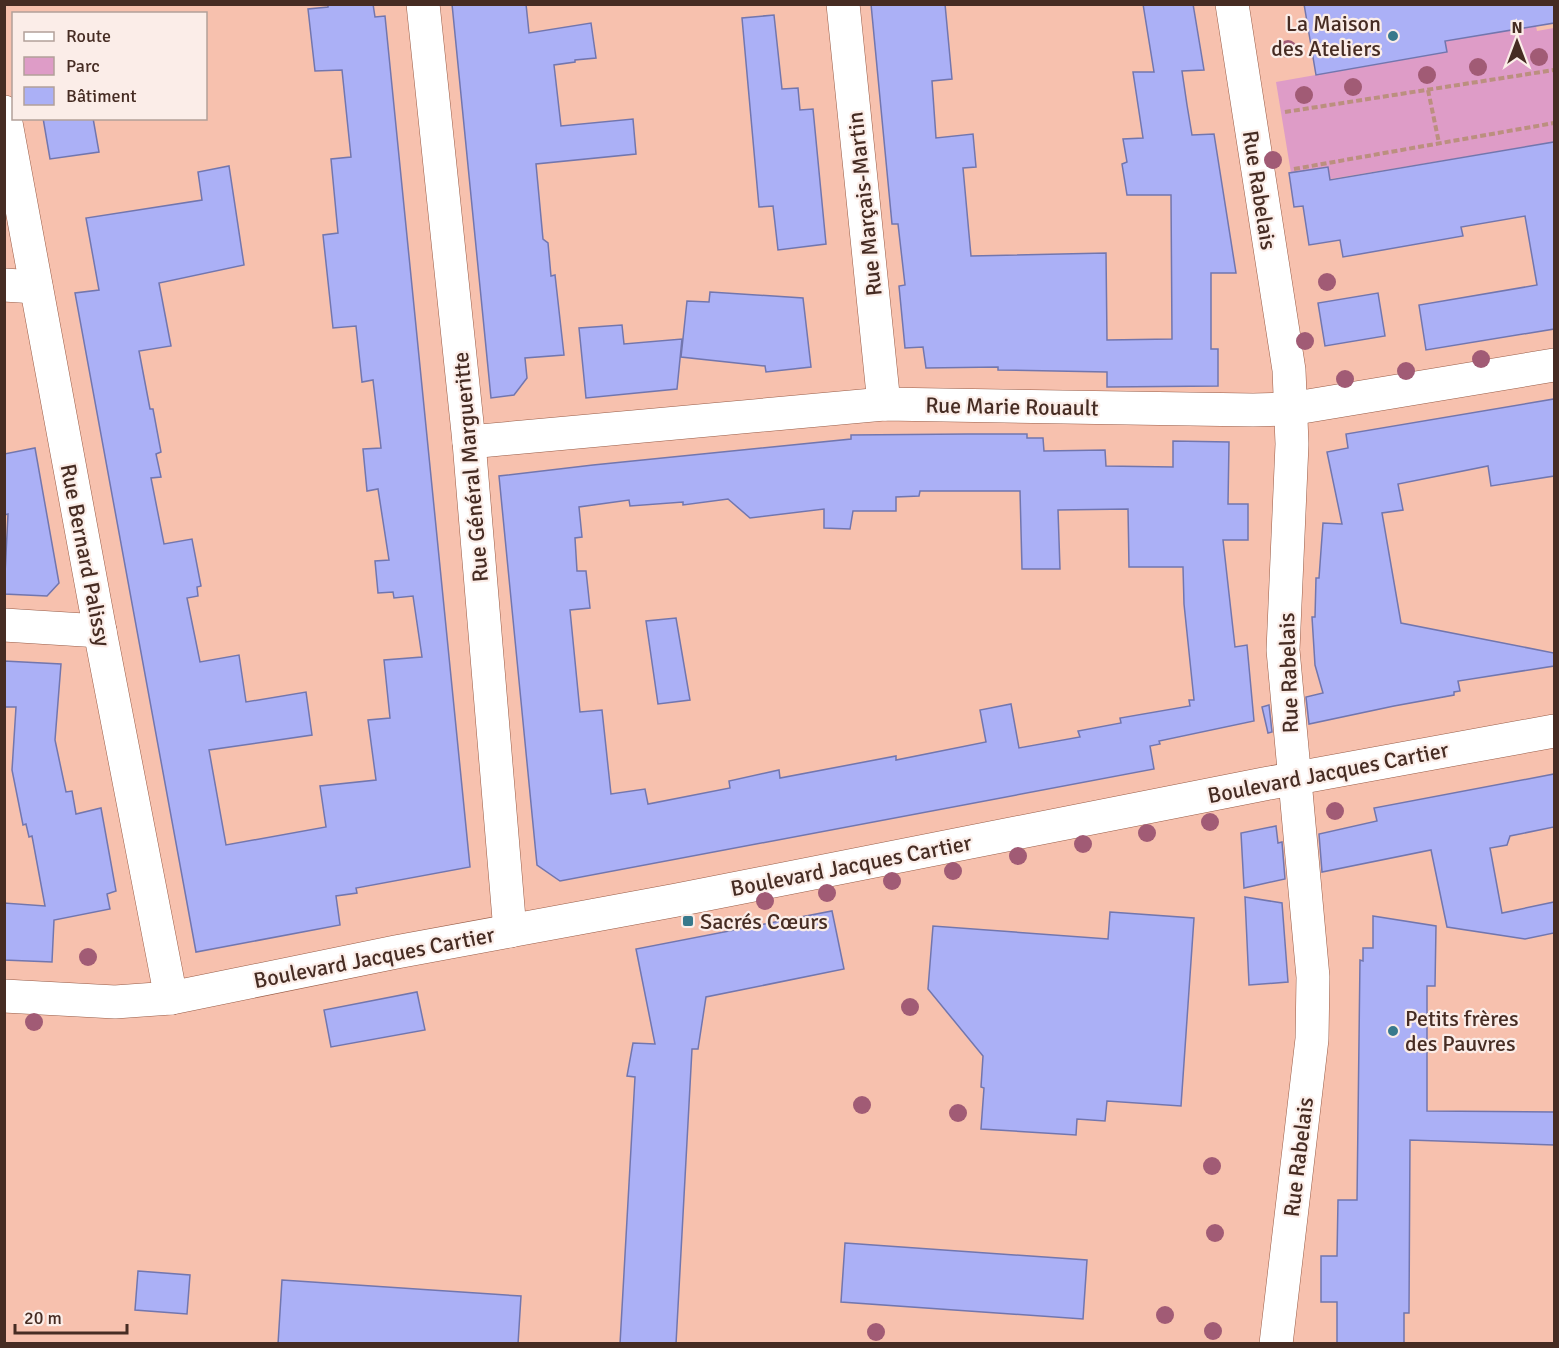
<svg xmlns="http://www.w3.org/2000/svg" width="1559" height="1348" font-family="Signika,sans-serif">
  <style>
    .green { fill: #de9cc7 }
    .building { fill: #abb0f6; stroke: #7276ae; stroke-width: 1.5; fill-rule: evenodd }
    .lines { fill: none; stroke-linecap: round; stroke-linejoin: round }
    .minor-casing { stroke: #985c47; stroke-width: 34 }
    .tertiary-casing { stroke: #985c47; stroke-width: 34 }
    .path { stroke: #bb8f7f; stroke-width: 4; stroke-dasharray: 6 3; stroke-linecap: butt }
    .minor { stroke: #fff; stroke-width: 33 }
    .tertiary { stroke: #fff; stroke-width: 33 }
    .tree { fill: #a15b75 }
    .poi-dot { fill: #38798c; stroke: #fbede8; stroke-width: 2 }
    .labels { text-anchor: middle; stroke-width: 4.5; stroke-linejoin: round; paint-order: stroke }
    .poi-label { font-size: 22px; fill: #462c23; stroke: #fbede8; text-anchor: start }
    .street-label { font-size: 22px; fill: #462c23; stroke: #fbede8 }
  </style>
  <rect width="100%" height="100%" fill="#f7c1ae"/>
  <!-- green -->
  <polygon class="green" points="1536,26 1537,31 1554,28 1554,142 1330,179 1328,167 1291,173 1276,82 1446,52 1445,41"/>
  <!-- building -->
  <g class="building">
    <polygon points="328,4 373,4 375,17 385,16 470,867 356,888 357,893 336,896 340,925 196,952 75,293 99,290 86,218 202,200 198,172 229,166 244,265 159,283 171,346 139,351 150,409 153,409 161,452 156,454 161,477 151,478 164,544 192,539 201,586 197,587 198,596 187,598 200,662 239,655 246,702 306,692 312,735 209,750 226,845 326,827 320,786 376,780 368,720 390,718 384,660 422,657 413,596 394,598 393,592 378,593 375,561 389,560 378,489 367,491 363,449 381,448 373,380 362,382 356,326 333,328 323,235 338,233 331,159 351,157 342,70 315,71 308,9 328,7"/>
    <polygon points="452,4 526,4 529,33 591,23 596,58 575,60 575,62 554,65 561,126 633,119 636,154 536,164 543,239 548,243 551,276 555,275 564,355 525,358 527,378 514,395 491,398"/>
    <polygon points="871,4 945,4 952,79 932,81 936,138 973,134 976,167 963,168 971,256 1106,253 1107,340 1172,339 1171,195 1127,195 1122,164 1127,162 1123,139 1143,138 1133,72 1154,72 1143,4 1193,4 1204,70 1182,71 1187,105 1192,135 1214,134 1236,273 1211,273 1211,349 1218,349 1218,386 1107,387 1107,372 998,370 998,367 926,368 923,347 905,348 899,286 905,285 898,224 892,224"/>
    <polygon points="1304,4 1554,4 1554,23 1445,41 1447,52 1316,75"/>
    <polygon points="774,15 782,89 798,88 800,110 813,109 826,244 778,250 773,206 759,207 742,18"/>
    <polygon points="43,118 93,118 99,152 50,159"/>
    <polygon points="1554,142 1554,329 1426,350 1419,305 1537,285 1525,216 1461,227 1463,236 1343,257 1340,240 1309,245 1303,206 1294,207 1289,173 1328,167 1330,180"/>
    <polygon points="710,292 803,298 811,367 766,372 765,366 681,357 687,301 709,302"/>
    <polygon points="1378,293 1385,336 1325,346 1318,303"/>
    <polygon points="622,325 624,344 682,339 677,389 586,398 579,328"/>
    <polygon points="1554,399 1554,476 1491,486 1488,466 1398,484 1403,510 1382,513 1401,623 1554,653 1554,666 1458,681 1460,691 1454,692 1454,695 1394,706 1309,724 1306,697 1323,693 1315,665 1312,617 1315,617 1316,578 1319,578 1323,523 1342,524 1327,452 1348,448 1346,434"/>
    <path d="M967 434H1027V438H1043L1044 451 1105 450 1106 466 1173 467V441L1229 442 1228 504H1248V540H1223L1235 647 1247 645 1254 721 1159 741 1160 744 1150 746 1154 769 560 881 537 865 499 476 593 465 851 439V435ZM920 491H1020L1022 569H1060L1058 510 1128 509 1129 567H1183L1184 604 1194 700H1189L1190 706 1120 718 1121 723 1078 731 1080 737 1019 748 1011 704 980 710 986 742 896 760V756L780 778 779 770 729 781 730 788 648 804 645 789 611 794 602 710 580 712 570 610 590 608 586 571H577L575 538 582 537 579 507 629 500 630 506 683 502V505L728 499 750 518 824 509V528L850 529 853 511H896V497L919 496Z"/>
    <polygon points="35,448 59,583 47,596 4,594 8,514 4,515 4,454"/>
    <polygon points="676,618 690,700 658,704 646,621"/>
    <polygon points="4,661 61,664 55,740 66,792 72,791 76,814 101,808 116,891 107,894 110,909 54,920 52,962 4,960 4,903 45,906 32,836 29,837 26,824 23,825 12,770 16,707 4,707"/>
    <polygon points="1269,705 1272,732 1268,733 1262,707"/>
    <polygon points="1554,774 1554,827 1510,836 1507,845 1490,848 1502,913 1554,902 1554,933 1525,939 1447,927 1431,850 1322,872 1319,834 1377,821 1374,808"/>
    <polygon points="1276,826 1278,843 1282,842 1285,879 1244,888 1241,833"/>
    <polygon points="1245,897 1282,903 1288,982 1249,985"/>
    <polygon points="832,911 844,969 706,997 698,1049 692,1049 676,1344 620,1344 635,1077 627,1076 633,1043 655,1044 636,949"/>
    <polygon points="1110,912 1194,918 1181,1106 1107,1101 1105,1121 1077,1119 1076,1135 981,1129 984,1088 981,1087 983,1056 928,989 933,926 1108,939"/>
    <polygon points="1373,916 1436,926 1435,986 1427,986 1427,1111 1554,1112 1554,1145 1410,1140 1409,1313 1404,1313 1404,1344 1337,1344 1337,1302 1321,1302 1321,1256 1337,1256 1338,1200 1357,1200 1360,960 1363,961 1363,948 1373,948"/>
    <polygon points="417,992 425,1030 331,1047 324,1010"/>
    <polygon points="845,1243 1087,1260 1083,1319 841,1302"/>
    <polygon points="138,1271 190,1275 187,1314 135,1310"/>
    <polygon points="282,1280 521,1296 518,1344 278,1344"/>
  </g>
  <g class="lines">
    <defs>
      <g id="minor">
        <polyline points="423,4 469,442 510,931"/>
        <polyline points="843,4 884,404"/>
        <polyline points="1232,4 1289,370 1292,444 1283,650 1313,977 1312,1039 1276,1344"/>
        <polyline points="4,112 100,631 171,998"/>
        <polyline points="4,285 36,287"/>
        <polyline points="469,442 884,404 1253,410 1290,409 1554,365"/>
        <polyline points="4,625 100,631"/>
      </g>
      <polyline id="tertiary" points="4,996 115,1002 171,998 396,952 677,900 1264,784 1554,731"/>
    </defs>
    <!-- minor casing -->
    <use href="#minor" class="minor-casing"/>
    <!-- tertiary casing -->
    <use href="#tertiary" class="tertiary-casing"/>
    <!-- path -->
    <g class="path">
      <polyline points="1428,90 1439,143"/>
      <polyline points="1285,112 1554,70"/>
      <polyline points="1294,169 1554,123"/>
    </g>
    <!-- minor -->
    <use href="#minor" class="minor"/>
    <!-- tertiary -->
    <use href="#tertiary" class="tertiary"/>
  </g>
  <!-- trees -->
  <g class="tree">
    <circle cx="1288" cy="49" r="9"/>
    <circle cx="1539" cy="57" r="9"/>
    <circle cx="1478" cy="67" r="9"/>
    <circle cx="1427" cy="75" r="9"/>
    <circle cx="1353" cy="87" r="9"/>
    <circle cx="1304" cy="95" r="9"/>
    <circle cx="1273" cy="160" r="9"/>
    <circle cx="1327" cy="282" r="9"/>
    <circle cx="1305" cy="341" r="9"/>
    <circle cx="1481" cy="359" r="9"/>
    <circle cx="1406" cy="371" r="9"/>
    <circle cx="1345" cy="379" r="9"/>
    <circle cx="1335" cy="811" r="9"/>
    <circle cx="1210" cy="822" r="9"/>
    <circle cx="1147" cy="833" r="9"/>
    <circle cx="1083" cy="844" r="9"/>
    <circle cx="1018" cy="856" r="9"/>
    <circle cx="953" cy="871" r="9"/>
    <circle cx="892" cy="881" r="9"/>
    <circle cx="827" cy="893" r="9"/>
    <circle cx="765" cy="901" r="9"/>
    <circle cx="88" cy="957" r="9"/>
    <circle cx="910" cy="1007" r="9"/>
    <circle cx="34" cy="1022" r="9"/>
    <circle cx="862" cy="1105" r="9"/>
    <circle cx="958" cy="1113" r="9"/>
    <circle cx="1212" cy="1166" r="9"/>
    <circle cx="1215" cy="1233" r="9"/>
    <circle cx="1165" cy="1315" r="9"/>
    <circle cx="1213" cy="1331" r="9"/>
    <circle cx="876" cy="1332" r="9"/>
  </g>
  <!-- markers -->
  <g class="poi-dot">
    <circle cx="1393" cy="36" r="6"/>
    <rect x="682" y="915" width="12" height="12" rx="3"/>
    <circle cx="1393" cy="1031" r="6"/>
  </g>
  <g class="labels">
    <!-- poi labels -->
    <g class="poi-label">
      <text x="1381" y="31" text-anchor="end">La Maison<tspan x="1381" dy="25">des Ateliers</tspan></text>
      <text x="700" y="929">Sacrés Cœurs</text>
      <text x="1405" y="1026">Petits frères<tspan x="1405" dy="25">des Pauvres</tspan></text>
    </g>
    <!-- street labels -->
    <g class="street-label">
      <text transform="translate(1260 190) rotate(81)" y="8">Rue Rabelais</text>
      <text transform="translate(864 204) rotate(-96)" y="8">Rue Marçais-Martin</text>
      <text transform="translate(1012 406) rotate(1)" y="8">Rue Marie Rouault</text>
      <text transform="translate(470 467) rotate(-95)" y="8">Rue Général Margueritte</text>
      <text transform="translate(86 555) rotate(79)" y="8">Rue Bernard Palissy</text>
      <text transform="translate(1288 673) rotate(-92)" y="8">Rue Rabelais</text>
      <text transform="translate(1328 772) rotate(-11)" y="8">Boulevard Jacques Cartier</text>
      <text transform="translate(851 865) rotate(-11)" y="8">Boulevard Jacques Cartier</text>
      <text transform="translate(374 957) rotate(-11)" y="8">Boulevard Jacques Cartier</text>
      <text transform="translate(1298 1157) rotate(-83)" y="8">Rue Rabelais</text>
    </g>
  </g>
  <!-- border -->
  <rect width="1559" height="1348" fill="none" stroke="#462c23" stroke-width="12"/>
  <!-- legend -->
  <rect x="12" y="12" width="195" height="108" fill="#fbede8" stroke="#b3a099" stroke-width="1.5"/>
  <rect x="24" y="32" width="30" height="9" fill="#ffffff" stroke="#b3a099" stroke-width="1.5"/>
  <text x="66" y="42" font-size="18" fill="#462c23">Route</text>
  <rect x="24" y="57" width="30" height="18" fill="#de9cc7" stroke="#b3a099" stroke-width="1.5"/>
  <text x="66" y="72" font-size="18" fill="#462c23">Parc</text>
  <rect x="24" y="87" width="30" height="18" fill="#abb0f6" stroke="#b3a099" stroke-width="1.5"/>
  <text x="66" y="102" font-size="18" fill="#462c23">Bâtiment</text>
  <!-- north arrow -->
  <g transform="translate(1517 42)" stroke="#fbede8" stroke-width="4.5" paint-order="stroke">
  <path d="M0-4.5L10 22L0 15L-10 22Z" fill="#462c23"/>
  <text y="-9" font-size="16" font-weight="bold" text-anchor="middle" fill="#462c23">N</text>
  </g>
  <!-- scale -->
  <path d="M15 1324v9h112v-9" fill="none" stroke="#462c23" stroke-width="3"/>
  <text x="24" y="1324" font-size="18" fill="#462c23" stroke="#fbede8" stroke-width="4.5" paint-order="stroke">20 m</text>
</svg>
